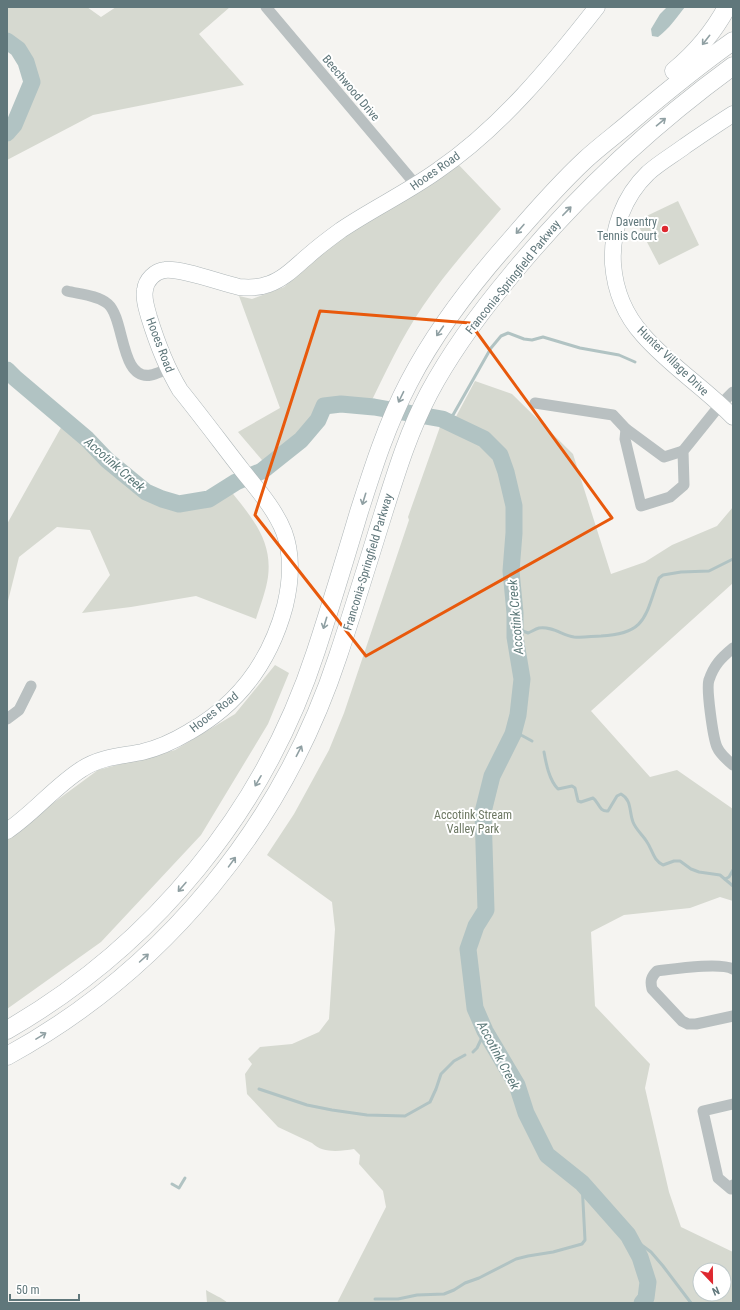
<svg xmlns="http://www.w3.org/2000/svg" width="740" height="1310" font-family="'Roboto Condensed',sans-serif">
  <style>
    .green { fill: #d6d9d0; fill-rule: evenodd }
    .water { fill: #b1c3c3 }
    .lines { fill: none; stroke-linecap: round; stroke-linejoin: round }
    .stream { stroke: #b1c3c3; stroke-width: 3 }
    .river { stroke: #b1c3c3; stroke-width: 17 }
    .secondary-casing { stroke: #aeb6b8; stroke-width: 17 }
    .primary-casing { stroke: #afb6b8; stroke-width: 19 }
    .street { stroke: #b9c0c1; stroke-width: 11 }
    .secondary { stroke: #fff; stroke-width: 16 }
    .primary { stroke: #fff; stroke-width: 18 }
    .oneway { stroke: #90a0a3 }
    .marked { fill: none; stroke: #e8590c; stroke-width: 3; stroke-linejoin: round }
    .poi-dot { fill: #de282f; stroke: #fff; stroke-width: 1.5 }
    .labels { text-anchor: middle; stroke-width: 4; stroke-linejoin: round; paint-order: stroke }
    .street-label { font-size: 12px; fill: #60777b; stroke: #fff }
    .poi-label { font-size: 12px; fill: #60777b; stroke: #fff; text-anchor: end }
    .park-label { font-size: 12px; fill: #6d7863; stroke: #fff }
    .water-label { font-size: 13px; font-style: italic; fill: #5b7878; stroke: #fff }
  </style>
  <rect width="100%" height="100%" fill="#f5f4f1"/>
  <!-- green -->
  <g class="green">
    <polygon points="7,7 87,7 101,17 116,7 230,7 199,34 244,85 93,115 7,160 7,131 28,75 11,45 7,44"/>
    <path d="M456 162 501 209C474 241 446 272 423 306 401 338 385 374 368 408L338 399 314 437 291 455 268 467 238 432 280 408 239 296 252 299 284 287 347 231Z"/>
    <polygon points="678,201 699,245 659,265 636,221"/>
    <path d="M475 381 512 394 573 454 611 574 645 562 672 545 717 526 733 507V583L591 711 650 777 677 770 733 809V901L720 897 690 908 624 915 591 932 595 1006 650 1064 645 1088 669 1192 681 1227 733 1252V1303H337L386 1207 383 1191 359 1164 360 1155 354 1149C341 1151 323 1154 312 1143L278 1127 247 1094 245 1074 252 1064 248 1059 260 1047 292 1044 319 1032 329 1019 335 929 332 902 267 855 294 814 329 750 344 713 409 520 408 517 441 424 451 426ZM700 1270H724V1294H700Z"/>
    <path d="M63 424 117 476 148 499 179 509 227 486C249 515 273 538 268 577 266 591 260 606 256 619L196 596 131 607 82 613 110 575 90 530 57 527 19 557 7 605V524Z"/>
    <polygon points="275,665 289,673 268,724 201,835 101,942 7,1009 7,837 98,770 175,750 235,714"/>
    <path d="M206 1290C214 1295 221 1297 228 1303H207Z"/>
  </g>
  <!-- water -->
  <path class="water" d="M667 7H685C677 17 669 29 658 37L652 36 651 29 660 14Z"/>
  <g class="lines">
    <!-- stream -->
    <g class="stream">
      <polyline points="442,419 453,415 491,348 501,336 508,333 524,339 532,340 543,337 580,348 619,355 635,362"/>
      <path d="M515 625 523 631 528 633C531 632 535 629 539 628 552 626 562 635 574 637 583 638 593 636 601 636 648 634 645 614 659 578L663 575 681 572 709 571 733 559"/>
      <polyline points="515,727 521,735 532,741"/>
      <path d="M544 752C546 763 549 780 558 789L572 786 575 788 578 801 581 802 593 798C599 802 599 812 608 811L617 796 621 794C632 800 629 812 633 822 636 830 643 835 647 842 653 851 653 860 663 865L674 861H680L691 869 699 872 720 875 733 886"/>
      <polyline points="725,879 729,877 733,870"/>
      <polyline points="473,1052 477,1048 485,1031"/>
      <polyline points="259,1089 307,1105 332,1110 367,1115 405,1116 430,1102 436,1089 441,1074 454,1061 465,1055"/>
      <polyline points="172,1184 179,1188 185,1178"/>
      <polyline points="628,1235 651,1252 663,1266 691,1303"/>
      <polyline points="375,1299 398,1299 417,1295 444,1294 454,1290 465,1283 479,1278 516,1259 528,1256 553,1252 582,1244 585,1240 582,1183"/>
    </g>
    <!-- river -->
    <g class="river">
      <polyline points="7,41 18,49 26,62 32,82 14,125 7,133"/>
      <polyline points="7,370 15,378 87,439 107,460 146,492 162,499 179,504 209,499 236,482 262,471 301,440 318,420 324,406 341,404 374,407 442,419 484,439 500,455 506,472 514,506 514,533 511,571 515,613 515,637 522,679 518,715 513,734 492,776 483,812 486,910 476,926 468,949 475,1008 485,1031 517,1085 526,1113 547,1155 582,1183 628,1235 640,1257 648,1282 646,1298 642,1303"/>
    </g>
    <defs>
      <g id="secondary">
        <path d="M733 114C717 124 701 135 685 146 673 155 659 163 648 173 624 196 611 230 613 264 615 290 625 315 643 335 670 366 705 388 733 417"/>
        <path d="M7 831C34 813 55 786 82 769 100 757 122 756 142 752 159 748 174 741 189 732 239 704 270 662 285 606 291 581 293 556 284 532 275 509 257 489 242 470 221 443 201 416 180 390 166 367 157 343 149 317 147 309 143 299 145 290 146 280 155 271 165 270 181 268 221 283 239 287 249 288 259 288 269 284 284 279 296 266 308 256 318 247 330 238 341 230 372 209 406 193 437 171 500 128 550 67 597 7"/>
      </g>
      <g id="primary">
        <path d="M674 71C697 52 713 33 727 7"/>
        <path d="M7 1030C153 946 264 811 316 651 331 605 345 559 359 512 373 468 387 424 409 382 435 332 470 286 508 243 532 215 557 186 585 160 600 146 618 133 634 119 666 92 698 66 733 41"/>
        <path d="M7 1056C164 970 282 826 338 656 354 608 369 559 384 511 397 470 409 431 429 393 452 350 481 311 512 274 577 195 651 126 733 66"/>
      </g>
    </defs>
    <!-- secondary casing -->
    <use href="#secondary" class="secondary-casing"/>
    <!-- primary casing -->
    <use href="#primary" class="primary-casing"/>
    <!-- street -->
    <g class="street">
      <polyline points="266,7 416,185"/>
      <path d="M67 291C79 294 98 295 108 304 125 319 120 381 151 375 156 374 162 371 168 369"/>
      <polyline points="535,403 613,415 626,429 664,457 683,451"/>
      <polyline points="626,429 625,439 641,506 670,497 684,485 683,451 720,405 733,392"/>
      <path d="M733 648C721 658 714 665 709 680 706 688 713 738 717 747 720 754 727 760 733 765"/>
      <polyline points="7,719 19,710 31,686"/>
      <path d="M733 969C719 962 674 969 657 971 651 977 650 981 652 989L682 1021 688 1024H696L733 1016"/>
      <polyline points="733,1104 703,1111 718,1178 731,1189 733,1185"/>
    </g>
    <!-- secondary -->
    <use href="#secondary" class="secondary"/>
    <!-- primary -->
    <use href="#primary" class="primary"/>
  </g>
  <!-- one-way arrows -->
  <defs><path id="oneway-shaft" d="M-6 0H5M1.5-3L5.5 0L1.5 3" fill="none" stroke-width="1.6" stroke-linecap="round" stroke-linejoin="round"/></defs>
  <g class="oneway">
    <use href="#oneway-shaft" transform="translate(706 40) rotate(128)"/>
    <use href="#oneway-shaft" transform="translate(661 122) rotate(-40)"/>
    <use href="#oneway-shaft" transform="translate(567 211) rotate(-46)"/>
    <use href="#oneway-shaft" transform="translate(520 229) rotate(131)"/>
    <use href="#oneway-shaft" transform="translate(440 331) rotate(125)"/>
    <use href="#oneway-shaft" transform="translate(401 397) rotate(116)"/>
    <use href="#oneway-shaft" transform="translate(364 499) rotate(107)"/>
    <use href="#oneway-shaft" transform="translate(325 623) rotate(107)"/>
    <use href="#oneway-shaft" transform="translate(299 751) rotate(-63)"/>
    <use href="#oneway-shaft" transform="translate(258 781) rotate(120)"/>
    <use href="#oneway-shaft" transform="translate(232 862) rotate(-54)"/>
    <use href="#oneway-shaft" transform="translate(182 887) rotate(131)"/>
    <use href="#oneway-shaft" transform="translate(144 958) rotate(-42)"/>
    <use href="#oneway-shaft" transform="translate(41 1036) rotate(-32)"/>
  </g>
  <!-- marked area -->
  <path class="marked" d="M320 311 470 323 612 518 366 656 255 515Z"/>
  <!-- markers -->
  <circle class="poi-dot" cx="665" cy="229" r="4"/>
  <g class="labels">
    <!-- street labels -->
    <g class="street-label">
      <text transform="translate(351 88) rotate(50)" y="4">Beechwood Drive</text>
      <text transform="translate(435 171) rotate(-35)" y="4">Hooes Road</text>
      <text transform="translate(513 277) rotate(-51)" y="4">Franconia-Springfield Parkway</text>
      <text transform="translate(160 345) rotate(69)" y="4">Hooes Road</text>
      <text transform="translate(673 361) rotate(44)" y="4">Hunter Village Drive</text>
      <text transform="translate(368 562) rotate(-73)" y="4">Franconia-Springfield Parkway</text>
      <text transform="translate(214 712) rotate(-38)" y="4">Hooes Road</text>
    </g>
    <!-- poi labels -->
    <g class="poi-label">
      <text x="657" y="226">Daventry<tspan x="657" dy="14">Tennis Court</tspan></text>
    </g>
    <!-- park labels -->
    <g class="park-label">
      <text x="473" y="819">Accotink Stream<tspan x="473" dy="14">Valley Park</tspan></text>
    </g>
    <!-- water labels -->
    <g class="water-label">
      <text transform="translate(115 464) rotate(41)" y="5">Accotink Creek</text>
      <text transform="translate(515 617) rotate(-95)" y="5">Accotink Creek</text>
      <text transform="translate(499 1055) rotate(62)" y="5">Accotink Creek</text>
    </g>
  </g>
  <!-- border -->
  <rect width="740" height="1310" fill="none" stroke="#60777b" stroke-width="16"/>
  <!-- north arrow -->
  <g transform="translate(712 1282) rotate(158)"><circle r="19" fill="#ffffff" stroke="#bfc9ca"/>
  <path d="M0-3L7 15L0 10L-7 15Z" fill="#de282f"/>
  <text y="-6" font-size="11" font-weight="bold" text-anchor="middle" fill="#60777b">N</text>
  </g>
  <!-- scale -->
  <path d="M10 1294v6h69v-6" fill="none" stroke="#60777b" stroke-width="2"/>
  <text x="16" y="1294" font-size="12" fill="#60777b" stroke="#ffffff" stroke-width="3" paint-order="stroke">50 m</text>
</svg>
